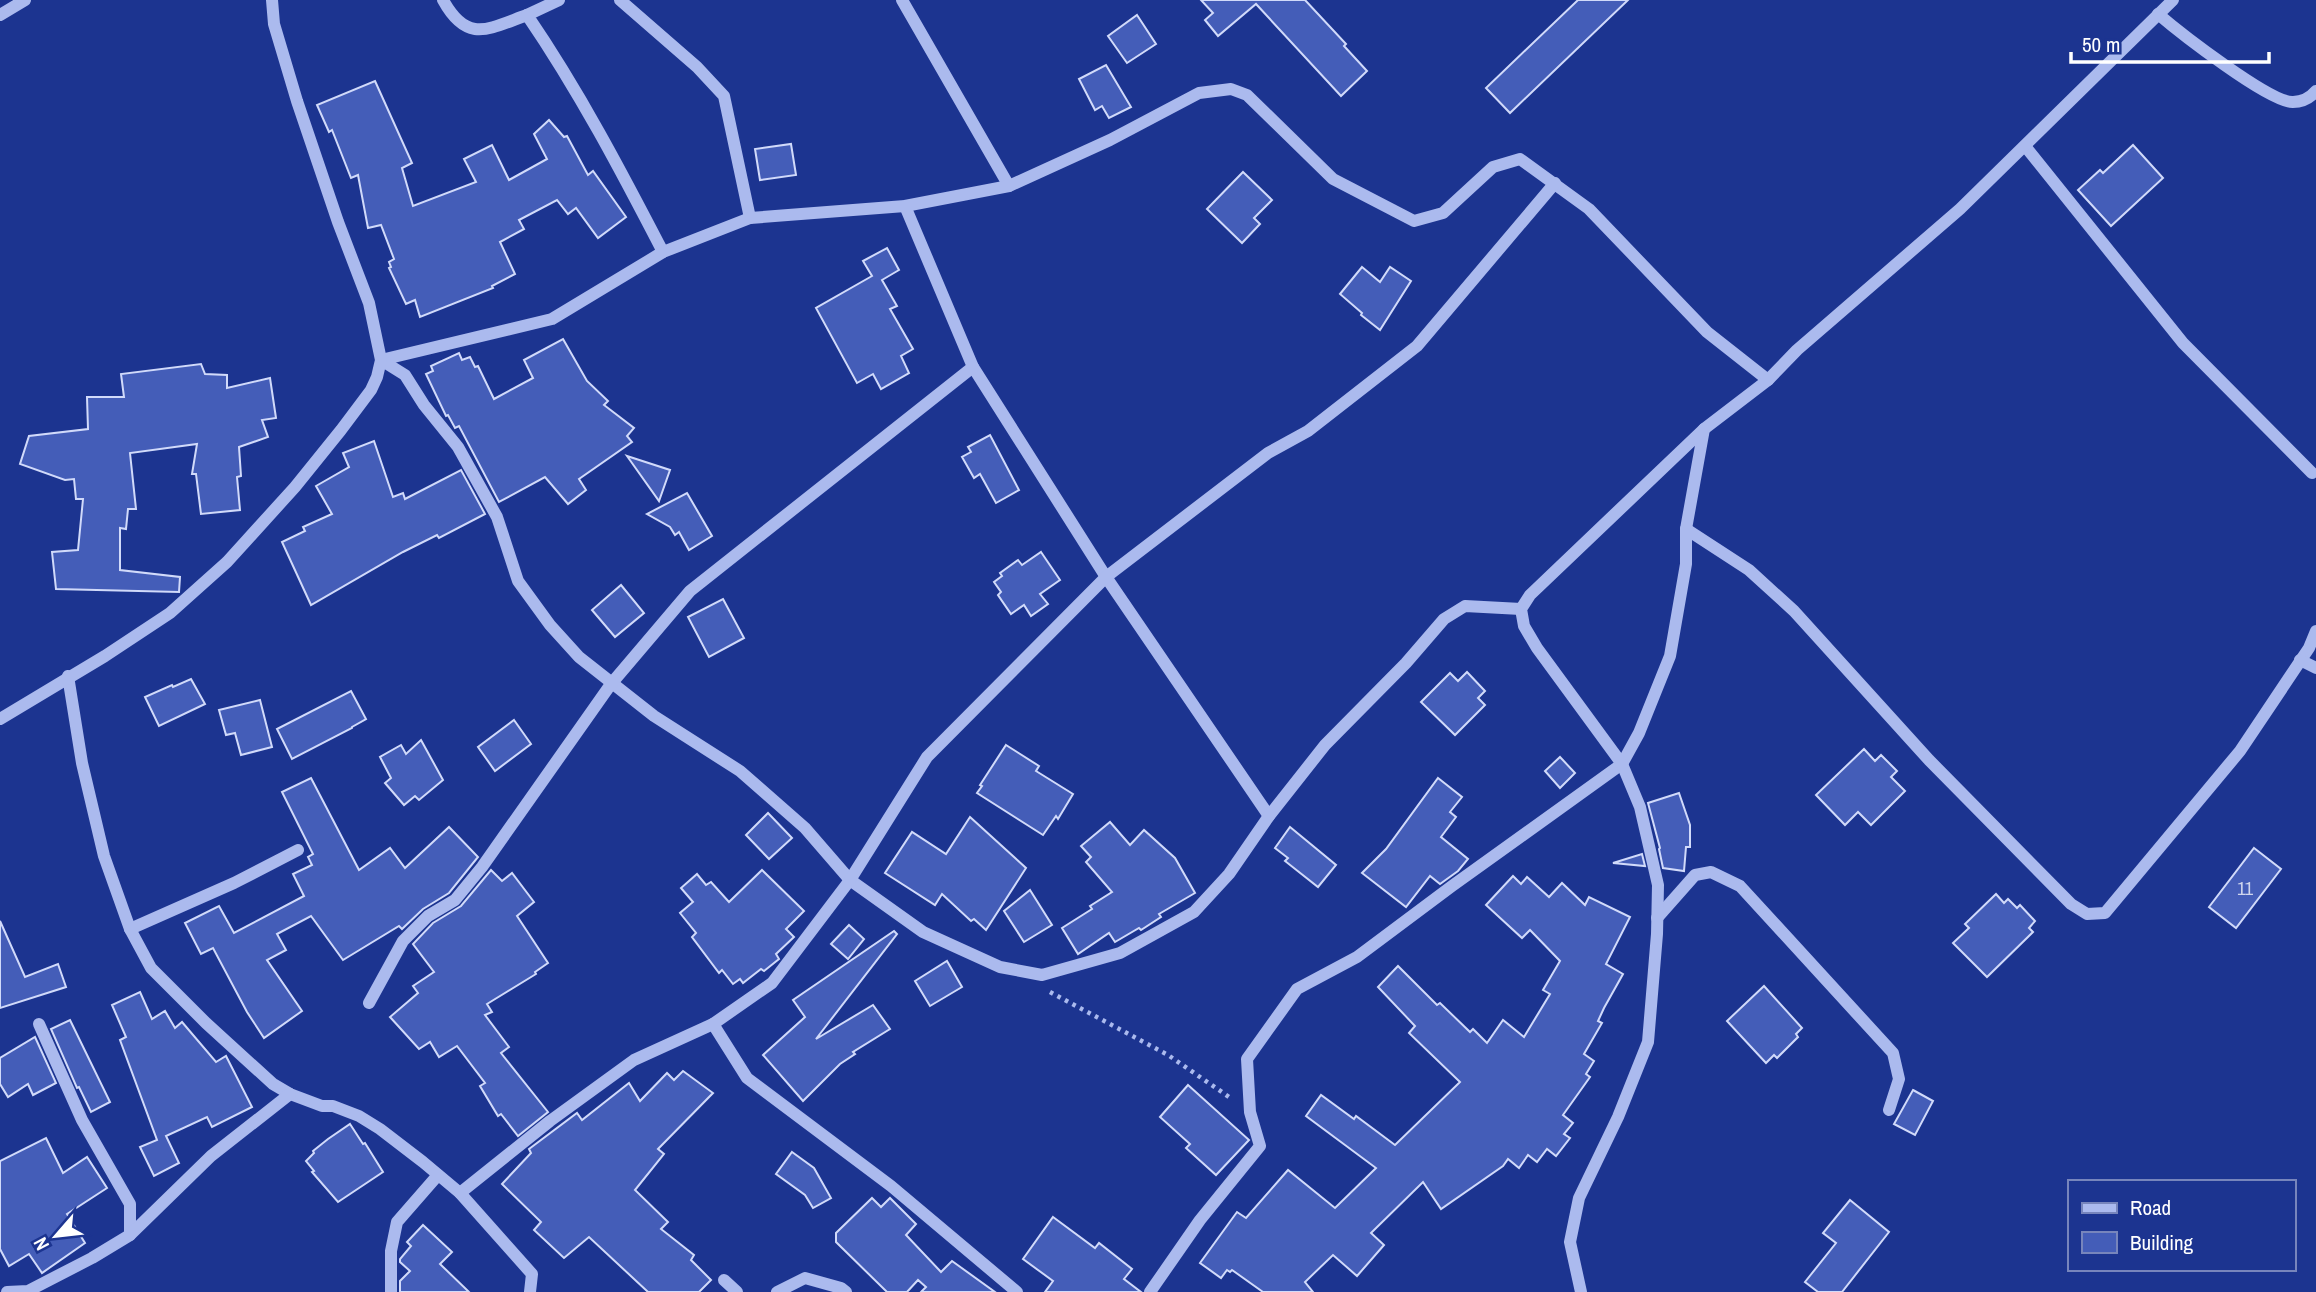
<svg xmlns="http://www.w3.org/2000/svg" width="2316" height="1292" font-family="'Archivo Narrow',sans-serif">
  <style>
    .building { fill: #445db8; stroke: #d1dafa; stroke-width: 2 }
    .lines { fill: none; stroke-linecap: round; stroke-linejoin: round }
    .path { stroke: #abbaee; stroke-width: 4.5; stroke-dasharray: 3.5 5; stroke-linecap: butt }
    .minor { stroke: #abbaee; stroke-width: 12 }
    .labels { text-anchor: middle; stroke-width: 5; stroke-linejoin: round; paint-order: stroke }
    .number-label { font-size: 19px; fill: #d0d6ed }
  </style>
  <rect width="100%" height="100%" fill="#1c3490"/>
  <!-- building -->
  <g class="building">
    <polygon points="1201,0 1305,0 1346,44 1344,46 1367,71 1341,96 1256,4 1218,36 1205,20 1213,13"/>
    <polygon points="1578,0 1628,0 1510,113 1486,88"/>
    <polygon points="1137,15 1156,44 1127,63 1108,36"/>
    <polygon points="1106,65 1131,107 1109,118 1102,106 1095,110 1079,79"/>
    <polygon points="375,81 412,163 402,168 413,206 476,182 464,159 492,145 509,180 547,159 534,134 549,120 564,137 567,136 588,175 593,171 626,217 598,238 576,208 568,214 557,200 519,220 524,229 500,242 515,274 492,286 493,288 420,317 415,300 406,304 389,268 391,267 389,262 394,259 381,225 368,228 358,175 351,178 332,130 329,132 317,105"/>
    <polygon points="791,144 796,175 760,180 755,149"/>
    <polygon points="2133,145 2163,178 2111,226 2078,190 2100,170 2103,173"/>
    <polygon points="1243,172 1272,200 1254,218 1260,224 1242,243 1207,209"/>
    <polygon points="887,248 899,270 882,280 897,306 890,309 913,349 901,356 909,373 881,389 873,374 857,383 816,308 872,276 863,261"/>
    <polygon points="1362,267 1380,282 1390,267 1411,281 1380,330 1361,315 1362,313 1340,294"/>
    <polygon points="563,339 587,381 608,401 604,405 634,428 627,436 632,442 579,479 586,490 568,504 545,477 499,502 459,426 455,428 448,415 446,416 426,374 433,371 431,366 459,353 462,360 470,357 475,367 478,366 494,399 533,378 524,360"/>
    <polygon points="201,364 205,374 227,375 227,388 270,378 276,418 262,420 268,437 239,447 241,476 237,477 240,510 201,514 196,474 192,474 197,444 130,453 136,509 128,509 126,529 120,528 120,570 180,577 179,592 56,589 52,552 78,550 83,499 76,499 74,479 65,480 20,464 29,436 88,429 87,397 124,397 121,374"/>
    <polygon points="990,435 1019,490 996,503 980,474 974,478 962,457 971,452 968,447"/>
    <polygon points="374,441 393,497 403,493 405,499 461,470 485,514 439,538 437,535 403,552 311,605 282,542 305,531 303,527 332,514 316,486 349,467 343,453"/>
    <polygon points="627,456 670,470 659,501"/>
    <polygon points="687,493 712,536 689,550 679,532 675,535 670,527 647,514"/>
    <polygon points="1041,552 1060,580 1040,594 1048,604 1031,616 1024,605 1011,614 998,595 1001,592 994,582 1002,576 1000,573 1018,560 1022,565"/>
    <polygon points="621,585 644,613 615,637 592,610"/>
    <polygon points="723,599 744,638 709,657 688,617"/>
    <polygon points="1467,672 1485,691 1478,698 1485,705 1455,735 1421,702 1450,673 1458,681"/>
    <polygon points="191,679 205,704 159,726 145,697 172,685 173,687"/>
    <polygon points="351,691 366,719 352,727 352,728 292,759 277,729"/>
    <polygon points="260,700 272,747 241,755 235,733 226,735 219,710"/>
    <polygon points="514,720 531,744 495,771 478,747"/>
    <polygon points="421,740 443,780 419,800 415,796 404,805 385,783 391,778 380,757 401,745 406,754"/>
    <polygon points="1006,745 1039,766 1036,771 1073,794 1058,819 1056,816 1043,835 977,793 982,786 980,785"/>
    <polygon points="1864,749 1875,761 1881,755 1897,771 1891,777 1905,791 1871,825 1858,812 1845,825 1816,795"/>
    <polygon points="1560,757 1575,773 1560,788 1545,771"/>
    <polygon points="311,778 359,870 390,848 405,868 449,827 478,857 449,893 423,909 402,929 399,926 343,960 311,916 277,934 286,950 267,960 302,1011 264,1038 247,1012 213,948 201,954 185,923 219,906 234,933 304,896 293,874 312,865 308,857 313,854 282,792"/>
    <polygon points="1438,778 1462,797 1450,812 1456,817 1441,837 1468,859 1458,871 1440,884 1430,876 1406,907 1362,873 1386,849"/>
    <polygon points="1679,793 1690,825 1690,847 1686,847 1684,871 1663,868 1659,849 1660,848 1648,803"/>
    <polygon points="768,813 792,838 769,859 746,835"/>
    <polygon points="970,817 1026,868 986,930 974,919 971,921 942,894 935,905 885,873 912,832 946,854"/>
    <polygon points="1110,822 1130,845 1144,830 1175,858 1195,893 1159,914 1161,917 1141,930 1139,928 1115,942 1109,933 1078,954 1062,928 1092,909 1090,906 1112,892 1086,862 1091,857 1081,846"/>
    <polygon points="1290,827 1336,865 1318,887 1285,861 1288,858 1275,848"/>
    <polygon points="2254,848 2281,869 2236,928 2209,907"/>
    <polygon points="1642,854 1645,866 1613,863"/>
    <polygon points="491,870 502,881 512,873 534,902 517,916 548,963 535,972 536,974 487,1004 492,1012 485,1015 509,1047 501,1053 548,1112 518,1136 501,1114 498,1116 480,1086 485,1083 457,1046 439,1057 430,1042 419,1049 390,1017 418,993 413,986 434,972 413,944 433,923 461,906"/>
    <polygon points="762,870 804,911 786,929 794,937 776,954 779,959 764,971 761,969 743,983 740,979 733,984 722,970 719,973 692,937 696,933 680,913 693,902 681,888 697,874 706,885 711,882 729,902"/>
    <polygon points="1513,876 1521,884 1527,877 1549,897 1562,883 1585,905 1589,897 1630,917 1606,964 1623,974 1604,1008 1598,1021 1602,1023 1584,1054 1594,1061 1586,1074 1590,1077 1563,1115 1573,1123 1564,1134 1570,1138 1556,1156 1547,1149 1537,1162 1528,1155 1519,1168 1508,1159 1503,1166 1441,1209 1423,1182 1371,1233 1384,1245 1357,1276 1333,1255 1305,1282 1313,1292 1263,1292 1232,1270 1230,1272 1227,1270 1221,1278 1200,1263 1237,1212 1246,1218 1288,1170 1335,1208 1376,1168 1306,1116 1321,1095 1354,1119 1356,1116 1395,1145 1460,1082 1409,1033 1415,1026 1378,987 1398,966 1437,1005 1440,1003 1470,1032 1473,1029 1487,1043 1503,1020 1524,1037 1550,994 1543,990 1560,961 1530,930 1522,938 1486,905"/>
    <polygon points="1030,890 1052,925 1024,942 1004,911"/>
    <polygon points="1996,894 2004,903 2008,899 2017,908 2020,905 2035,921 2029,928 2033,932 1987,977 1953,943 1969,928 1965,924"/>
    <polygon points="0,921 25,977 58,964 66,987 0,1008"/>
    <polygon points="849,925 864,939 848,959 831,944"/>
    <polygon points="894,931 897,934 816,1039 873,1005 890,1029 853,1052 855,1054 840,1064 803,1101 763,1055 805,1017 793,1000"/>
    <polygon points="947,961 962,987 930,1006 915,981"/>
    <polygon points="1764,986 1802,1028 1796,1034 1798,1037 1777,1058 1774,1055 1766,1063 1727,1021"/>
    <polygon points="140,992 152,1019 165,1011 175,1028 182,1022 216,1062 226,1056 252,1107 212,1127 207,1117 166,1136 179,1163 154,1176 140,1147 157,1140 120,1040 126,1037 112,1005"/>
    <polygon points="70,1020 110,1102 91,1112 79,1087 77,1088 51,1029"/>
    <polygon points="35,1037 56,1083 33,1095 28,1084 8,1097 0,1084 0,1058"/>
    <polygon points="683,1071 713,1093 658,1149 664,1154 635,1190 668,1222 661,1229 694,1255 691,1260 711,1280 699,1292 648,1292 589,1237 564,1258 534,1230 541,1222 502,1184 531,1153 529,1149 577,1113 582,1120 629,1083 640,1101 667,1073 674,1080"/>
    <polygon points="1188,1085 1249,1140 1216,1175 1186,1148 1190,1144 1160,1117"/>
    <polygon points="1913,1090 1933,1101 1915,1135 1894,1124"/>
    <polygon points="350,1124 363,1144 365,1143 383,1172 338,1202 312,1172 314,1171 306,1161 314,1153 313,1151 328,1139"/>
    <polygon points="46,1138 63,1173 87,1157 107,1188 67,1214 85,1243 42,1273 29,1254 9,1266 0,1249 0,1161"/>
    <polygon points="792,1152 814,1168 831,1198 813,1208 805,1195 776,1174"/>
    <polygon points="872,1198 881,1207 890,1198 916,1224 906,1235 941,1272 952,1261 995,1292 921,1292 926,1287 918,1280 907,1292 887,1292 836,1242 836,1233"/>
    <polygon points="1850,1200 1889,1232 1842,1292 1818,1292 1805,1282 1836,1243 1823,1233"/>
    <polygon points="1053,1217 1095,1248 1099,1243 1132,1269 1124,1279 1141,1292 1045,1292 1053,1281 1023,1259"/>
    <polygon points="423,1225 452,1252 440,1264 469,1292 400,1292 400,1281 410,1271 400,1262 400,1259 411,1246 407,1242"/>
  </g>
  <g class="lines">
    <!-- path -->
    <polyline class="path" points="1050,992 1168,1055 1232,1099"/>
    <!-- minor -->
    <g class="minor">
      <path d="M443 0C467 44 488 29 527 15"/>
      <path d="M559 0 527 15C579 91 621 171 663 252"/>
      <polyline points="620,0 697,67 724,96 750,218"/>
      <polyline points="902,0 1009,186"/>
      <path d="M2158 14C2179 32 2270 103 2293 102 2302 102 2310 98 2316 91"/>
      <polyline points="0,15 25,0"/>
      <polyline points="2025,146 2183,343 2312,473"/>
      <polyline points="905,206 973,367 1106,577 1269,816"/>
      <polyline points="381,360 552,319 663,252 750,218 905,206 1009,186 1110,140 1199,93 1231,89 1247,95 1333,179 1414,221 1443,213 1493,167 1520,159 1589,209 1707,332 1768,380"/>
      <polyline points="381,360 405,375 424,405 458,447 497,517 518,581 550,625 579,657 654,716 740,771 805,828 850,880 923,932 1000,967 1042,975 1120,953 1194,912 1229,874 1269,816 1325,745 1406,663 1444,619 1465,606 1521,609"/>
      <polyline points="1686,529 1749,570 1794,611 1929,760 2071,904 2087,914 2105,913 2240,751 2309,648 2316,631"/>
      <polyline points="2300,660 2316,668"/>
      <polyline points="68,676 82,763 104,856 130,929 151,968 206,1023 273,1084 290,1094 322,1106 333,1106 359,1116 380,1129 423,1162 460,1193 532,1274 530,1292"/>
      <polyline points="0,719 105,656 170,613 227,562 295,487 341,430 371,390 377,377 381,360 369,303 338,222 297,101 274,24 272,0"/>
      <polyline points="1657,918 1695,875 1711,872 1740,886 1893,1053 1899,1079 1889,1110"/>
      <polyline points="130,929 234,883 298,850"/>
      <polyline points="369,1003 403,941 428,916 455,900 482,867 611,684 690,591 973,367"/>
      <polyline points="39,1024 82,1120 130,1204 130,1235"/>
      <polyline points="460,1193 550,1121 634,1060 713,1024"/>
      <polyline points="724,1280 737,1292"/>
      <polyline points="7,1292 28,1291 92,1258 130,1235 211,1156 290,1094"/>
      <polyline points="391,1292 391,1251 397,1222 438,1175"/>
      <polyline points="777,1292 805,1278 841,1288 846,1292"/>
      <polyline points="1017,1292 891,1186 747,1078 713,1024 772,983 850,880 927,757 1106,577 1268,453 1308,431 1417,346 1555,183"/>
      <polyline points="1150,1292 1200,1220 1260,1146 1250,1112 1247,1059 1297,989 1357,957 1452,886 1622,764 1639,733 1670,656 1686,564 1686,529 1704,429"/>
      <polyline points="1581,1292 1570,1242 1579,1198 1618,1117 1648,1042 1657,934 1658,885 1640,807 1622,764 1537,648 1524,626 1521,609 1530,595 1704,429 1768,380 1797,350 1960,209 2173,0"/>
    </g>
  </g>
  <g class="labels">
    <!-- number labels -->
    <g class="number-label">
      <text x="2245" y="895">11</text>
    </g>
  </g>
  <!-- legend -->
  <rect x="2068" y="1180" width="228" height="91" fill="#1c3490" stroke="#7785bc" stroke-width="2"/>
  <rect x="2082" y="1203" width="35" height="10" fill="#abbaee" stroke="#7785bc" stroke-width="2"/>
  <text x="2130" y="1215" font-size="21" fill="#ffffff">Road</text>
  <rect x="2082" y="1232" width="35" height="21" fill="#445db8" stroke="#7785bc" stroke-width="2"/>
  <text x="2130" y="1250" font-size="21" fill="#ffffff">Building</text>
  <!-- north arrow -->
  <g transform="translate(56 1236) rotate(242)" stroke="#1c3490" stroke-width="5" paint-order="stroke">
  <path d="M0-5L12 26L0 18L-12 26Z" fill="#ffffff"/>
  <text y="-10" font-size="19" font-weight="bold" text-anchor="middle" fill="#ffffff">N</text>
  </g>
  <!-- scale -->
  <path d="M2071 52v10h198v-10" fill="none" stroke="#ffffff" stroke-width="3.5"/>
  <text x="2082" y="52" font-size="21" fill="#ffffff" stroke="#1c3490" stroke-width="5" paint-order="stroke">50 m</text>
</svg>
